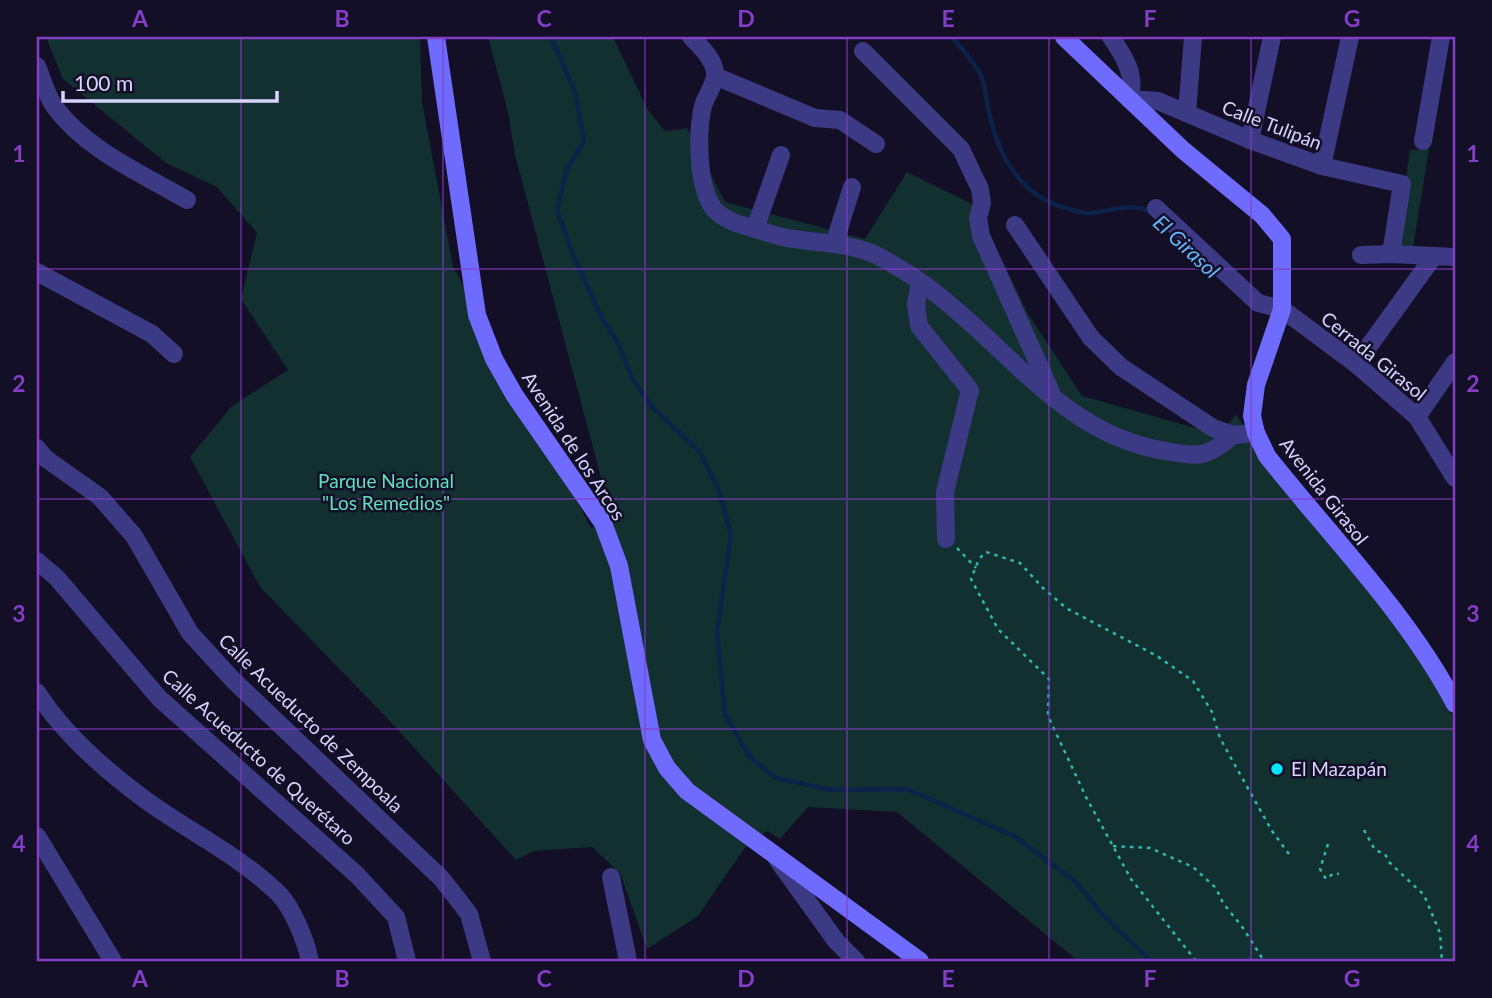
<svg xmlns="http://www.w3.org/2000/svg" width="1492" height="998" font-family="Lato,sans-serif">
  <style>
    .green { fill: #12302f }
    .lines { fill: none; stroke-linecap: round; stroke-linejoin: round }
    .stream { stroke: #0c2248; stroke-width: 4.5 }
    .path { stroke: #2fb8b0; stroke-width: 2.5; stroke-dasharray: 3.5 5; stroke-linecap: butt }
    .street { stroke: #3d3a85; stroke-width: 18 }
    .secondary { stroke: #6f6bff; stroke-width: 18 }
    .grid { fill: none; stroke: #843dc5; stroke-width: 2; stroke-opacity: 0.55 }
    .poi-dot { fill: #00e5ff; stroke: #130f26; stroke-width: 2.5 }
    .labels { text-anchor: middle; stroke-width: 5; stroke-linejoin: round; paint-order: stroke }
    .street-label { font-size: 19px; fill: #d9d4ff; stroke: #130f26 }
    .park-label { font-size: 19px; fill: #5fe0c0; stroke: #130f26 }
    .poi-label { font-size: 19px; fill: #d9d4ff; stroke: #130f26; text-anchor: start }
    .water-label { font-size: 21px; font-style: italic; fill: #62b6ff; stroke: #130f26 }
    .neatline { fill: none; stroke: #843dc5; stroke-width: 2.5 }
    .grid-label { font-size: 23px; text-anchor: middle; font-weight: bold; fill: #843dc5 }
  </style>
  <rect width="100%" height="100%" fill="#130f26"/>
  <!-- green -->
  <g class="green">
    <path d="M46 37H420L422 102 453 266 591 528 612 519 515 155 508 112 488 37H613L648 110 665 131 687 128 725 202 865 239 907 172 976 206 1028 314 1082 396 1217 434 1236 415C1270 464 1305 510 1342 557 1384 609 1426 661 1455 721V961H1078L897 812 808 807 780 839 768 831 748 843 698 916 647 949 620 873 592 847 533 851 516 860 388 719 260 587 190 457 232 406 288 370 241 299 257 233 217 187 166 163 63 79Z"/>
    <polygon points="1429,149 1413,247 1396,246 1410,150"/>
  </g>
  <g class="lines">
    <!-- stream -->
    <g class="stream">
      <polyline points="551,37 575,92 584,141 567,169 557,210 572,253 603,320 618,343 632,378 652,407 699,451 718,488 731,535 717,631 725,715 750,757 776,778 831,790 907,789 1014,836 1076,882 1101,913 1151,961"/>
      <path d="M952 37C961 49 975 62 981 76 986 88 986 100 989 113 998 151 1016 190 1056 205 1065 208 1078 213 1087 213 1107 213 1134 200 1151 213"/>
    </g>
    <!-- path -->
    <g class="path">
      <polyline points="957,548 976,568"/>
      <polyline points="1364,830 1375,850 1385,854 1389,862 1424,895 1440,933 1442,961"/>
      <polyline points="1328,844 1320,869 1326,879 1334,873 1339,874"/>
      <polyline points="1113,846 1150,848 1193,867 1216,888 1223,903 1243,928 1264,961"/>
      <polyline points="1196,961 1131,879 1086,797 1048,716 1049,679 998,629 971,579 979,559 986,552 1020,563 1043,588 1066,608 1157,656 1193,681 1212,712 1220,738 1236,767 1272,831 1289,854"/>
    </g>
    <!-- street -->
    <g class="street">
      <path d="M691 37C701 47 716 61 715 76 714 86 706 96 703 106 697 132 697 187 714 209 724 220 738 224 752 228 763 231 775 236 787 238 816 243 855 243 880 257 898 267 918 279 934 292 1009 349 1066 436 1166 451 1199 457 1207 458 1233 435"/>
      <path d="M1111 37C1124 56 1137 76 1129 99L1158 101 1250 140 1322 166 1402 184 1391 254"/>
      <polyline points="863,51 961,149 980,189 982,203 978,218 981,236 1051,392"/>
      <path d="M37 66C42 78 46 94 54 106 86 150 141 173 187 200"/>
      <polyline points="715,76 815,118 840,120 876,144"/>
      <polyline points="1187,113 1193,37"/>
      <polyline points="1250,140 1272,37"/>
      <polyline points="1423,141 1441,37"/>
      <polyline points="1322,166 1350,37"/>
      <polyline points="1156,208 1258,303 1282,309 1356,364 1417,417 1455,478"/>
      <polyline points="1015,225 1091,338 1121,367 1213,428 1233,435 1256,433"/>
      <polyline points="755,229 781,155"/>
      <polyline points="834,244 852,187"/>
      <polyline points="1361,255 1391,254 1455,257"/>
      <polyline points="37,272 152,334 174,354"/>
      <polyline points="920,282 916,304 919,326 970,390 945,492 946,539"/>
      <polyline points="1356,364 1434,256"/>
      <polyline points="1417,417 1455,362"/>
      <polyline points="37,448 45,458 100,497 134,536 190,633 233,680 442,879 469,914 482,961"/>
      <polyline points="37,561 57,578 159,698 357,875 396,917 407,961"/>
      <path d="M37 692C64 735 106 771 147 801 190 832 240 856 279 894 293 909 306 941 310 961"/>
      <polyline points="37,836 113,961"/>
      <polyline points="777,859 836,941 856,961"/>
      <polyline points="611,877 628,961"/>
    </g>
    <!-- secondary -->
    <g class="secondary">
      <polyline points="436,37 477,315 494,359 515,396 603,523 619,566 652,740 667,768 687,791 920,961"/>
      <path d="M1064 37 1183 150 1262 215 1282 239V309L1256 385 1252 416 1256 433 1267 456C1331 537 1407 613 1455 704"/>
    </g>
  </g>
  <!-- grid -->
  <path class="grid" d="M241 37V961M443 37V961M645 37V961M847 37V961M1049 37V961M1251 37V961M37 269H1455M37 499H1455M37 729H1455"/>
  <!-- markers -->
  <circle class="poi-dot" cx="1277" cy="769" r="7"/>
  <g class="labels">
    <!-- street labels -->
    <g class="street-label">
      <text transform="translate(1272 125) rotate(21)" y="7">Calle Tulipán</text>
      <text transform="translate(1374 356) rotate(39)" y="7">Cerrada Girasol</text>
      <text transform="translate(574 446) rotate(57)" y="7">Avenida de los Arcos</text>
      <text transform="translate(1324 491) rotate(52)" y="7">Avenida Girasol</text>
      <text transform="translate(311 723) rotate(44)" y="7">Calle Acueducto de Zempoala</text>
      <text transform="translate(259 757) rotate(42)" y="7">Calle Acueducto de Querétaro</text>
    </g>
    <!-- park labels -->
    <g class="park-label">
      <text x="386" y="488">Parque Nacional<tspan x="386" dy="22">"Los Remedios"</tspan></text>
    </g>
    <!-- poi labels -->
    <g class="poi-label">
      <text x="1291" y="776">El Mazapán</text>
    </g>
    <!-- water labels -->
    <g class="water-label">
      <text transform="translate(1186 247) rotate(43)" y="7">El Girasol</text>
    </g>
  </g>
  <!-- border -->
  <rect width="1492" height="998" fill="none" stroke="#130f26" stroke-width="77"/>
  <!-- scale -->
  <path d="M63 91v10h214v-10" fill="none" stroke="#d9d4ff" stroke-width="3.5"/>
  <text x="74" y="91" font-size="21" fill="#d9d4ff" stroke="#130f26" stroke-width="5" paint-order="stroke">100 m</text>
  <rect x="38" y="38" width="1416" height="922" class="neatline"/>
  <g class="grid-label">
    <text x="140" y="27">A</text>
    <text x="342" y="27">B</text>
    <text x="544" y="27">C</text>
    <text x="746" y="27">D</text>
    <text x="948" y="27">E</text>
    <text x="1150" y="27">F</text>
    <text x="1352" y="27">G</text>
    <text x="19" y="162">1</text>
    <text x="1473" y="162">1</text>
    <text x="19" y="392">2</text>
    <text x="1473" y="392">2</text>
    <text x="19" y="622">3</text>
    <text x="1473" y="622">3</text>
    <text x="19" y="852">4</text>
    <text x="1473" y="852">4</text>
    <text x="140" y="987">A</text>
    <text x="342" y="987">B</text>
    <text x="544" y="987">C</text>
    <text x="746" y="987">D</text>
    <text x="948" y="987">E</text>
    <text x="1150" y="987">F</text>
    <text x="1352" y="987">G</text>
  </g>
</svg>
